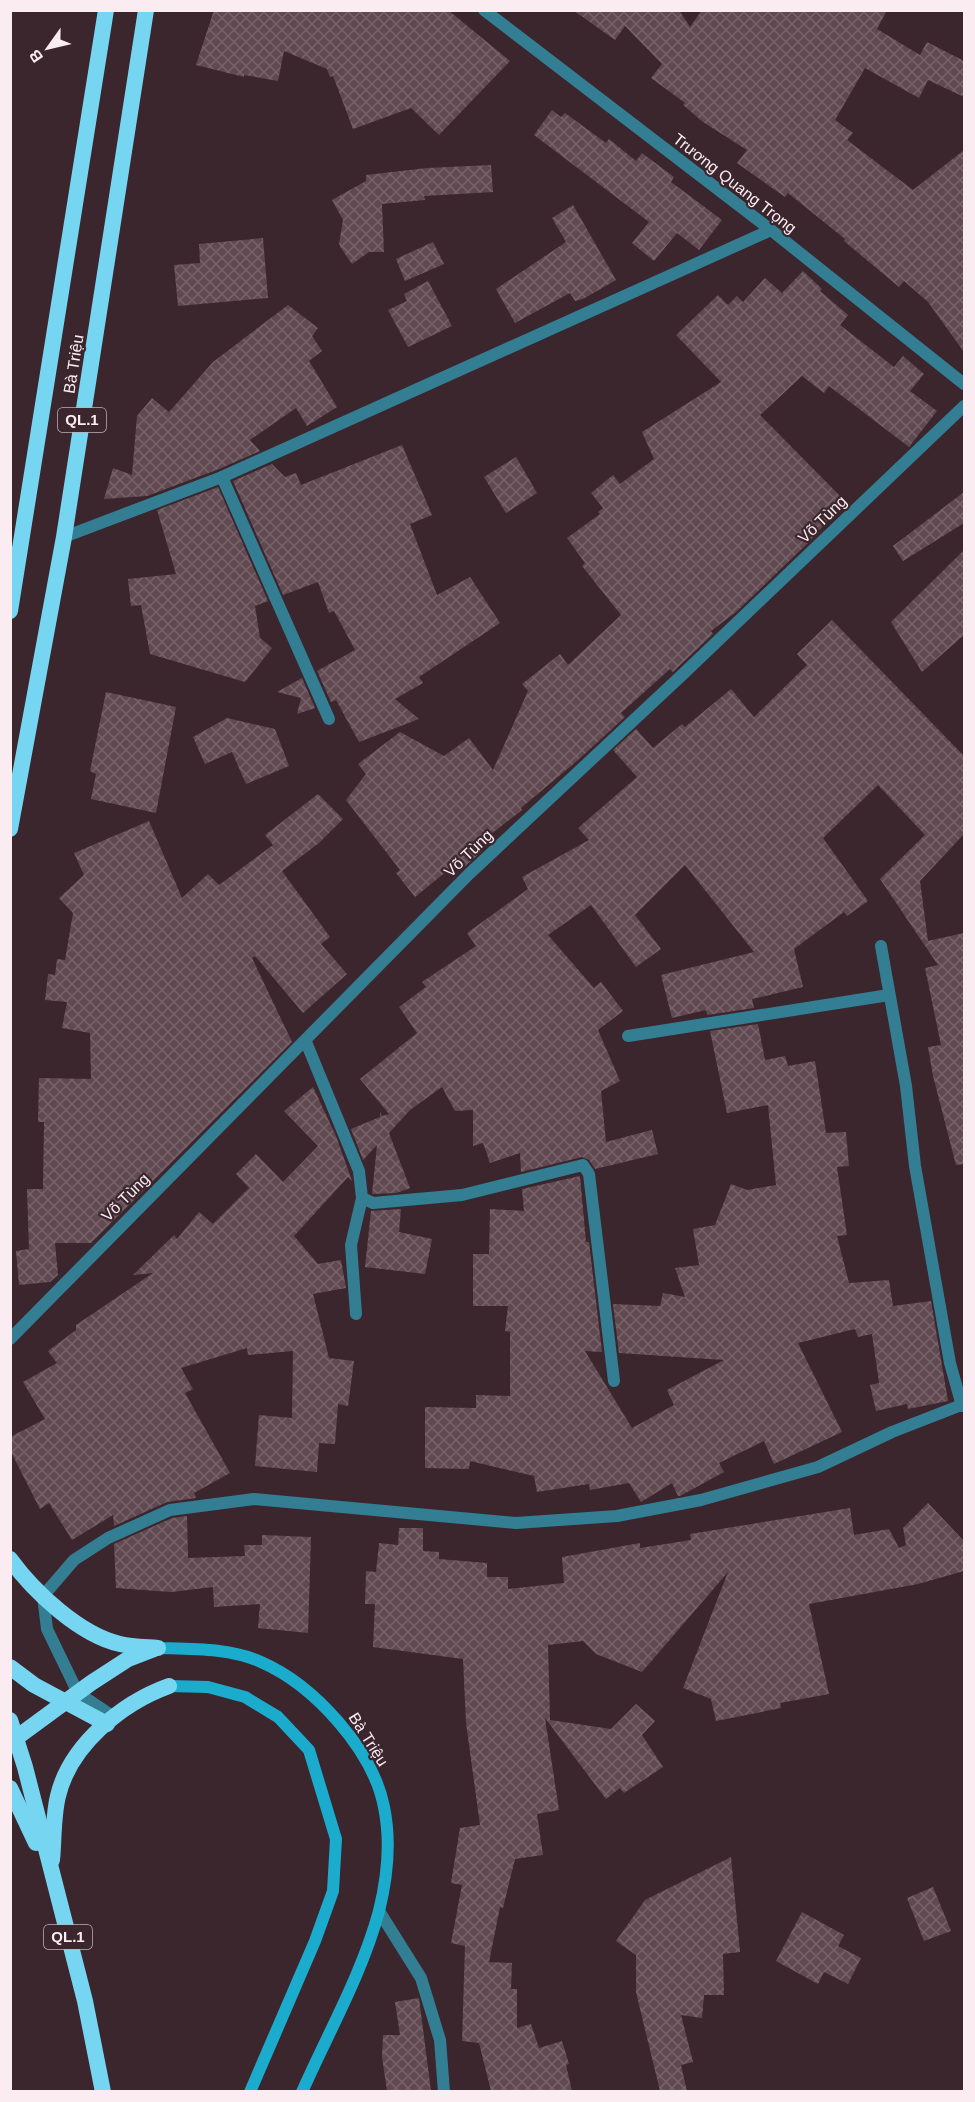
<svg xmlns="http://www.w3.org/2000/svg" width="975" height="2102" font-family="Arial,sans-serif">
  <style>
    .building { fill: url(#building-cross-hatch) }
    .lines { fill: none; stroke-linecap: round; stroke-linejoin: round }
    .minor { stroke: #337e93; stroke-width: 12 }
    .tertiary { stroke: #337e93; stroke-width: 12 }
    .secondary { stroke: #1baccd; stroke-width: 12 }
    .trunk { stroke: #76d6f2; stroke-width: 16 }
    .labels { text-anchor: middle; stroke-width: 4.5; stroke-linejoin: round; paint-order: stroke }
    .shield { fill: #3b262e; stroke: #c1b1b6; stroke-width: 1.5 }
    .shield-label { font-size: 15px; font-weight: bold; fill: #fbecf1 }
    .street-label { font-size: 16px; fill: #fbecf1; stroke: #3b262e }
  </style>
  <defs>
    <pattern id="building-cross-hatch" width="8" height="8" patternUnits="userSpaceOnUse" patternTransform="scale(1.5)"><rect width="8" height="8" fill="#604951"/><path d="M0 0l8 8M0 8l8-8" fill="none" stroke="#78636a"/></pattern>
  </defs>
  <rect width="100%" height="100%" fill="#3b262e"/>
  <!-- building -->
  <g class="building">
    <polygon points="214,10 448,10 510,61 439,135 411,108 353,129 333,76 330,77 327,69 284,51 278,81 244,75 244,77 196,65"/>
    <polygon points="573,10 679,10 690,27 702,10 887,10 877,29 920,55 927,42 964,61 964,97 928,80 919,98 865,68 835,120 853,133 847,140 913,190 964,150 964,352 928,302 904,281 899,287 844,241 845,239 788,193 785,197 737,163 747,150 703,122 683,105 685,103 651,78 662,64 625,26 615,40"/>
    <polygon points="552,110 561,117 565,113 606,143 609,139 636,161 642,153 674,177 671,182 722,220 699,250 677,233 654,261 632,243 649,222 534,135"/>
    <polygon points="491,165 493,192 424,196 425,200 382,204 384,252 369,252 352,264 341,248 339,244 343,220 332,200 366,181 366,175 427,168"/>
    <polygon points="573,205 616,280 583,299 575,301 570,293 515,323 496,289 566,242 552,218"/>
    <polygon points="263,238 268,298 178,306 174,265 200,263 199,244"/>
    <polygon points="433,242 444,264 405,281 396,259"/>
    <polygon points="803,271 822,289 820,291 848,315 840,325 894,367 903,356 924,374 910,391 937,411 909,447 829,386 824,393 802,376 760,415 845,501 809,542 736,612 711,631 713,634 676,669 673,672 670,669 621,713 625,717 578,760 521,808 522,810 477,845 482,851 463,868 458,862 415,897 396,873 400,870 346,800 366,774 358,764 400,732 444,756 469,738 493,770 528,691 522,684 560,654 568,665 621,615 582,566 585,563 567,538 600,514 598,512 603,508 591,493 613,475 620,484 654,459 642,432 721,382 676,335 718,295 728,305 737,296 743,302 765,278 782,293"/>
    <polygon points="428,281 452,326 408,347 388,310 407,301 404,294"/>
    <polygon points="288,305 318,328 312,336 322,351 309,361 337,407 307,426 296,408 250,440 260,451 219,469 147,496 104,499 113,468 132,475 137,416 152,398 169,412 213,362"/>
    <polygon points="402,445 432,515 410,524 437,595 470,577 500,623 419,677 423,683 395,699 419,719 359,742 336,700 331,702 317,671 355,650 334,611 329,613 318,582 283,595 233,481 272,464 285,477 296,473 301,485"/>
    <polygon points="516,457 537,493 506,513 484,477"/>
    <polygon points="218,487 268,601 255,606 260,638 272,648 245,682 150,654 141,605 131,606 128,579 176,574 157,510"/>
    <polygon points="964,492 964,523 903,561 893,546"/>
    <polygon points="964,550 964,635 922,672 891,622"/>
    <polygon points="832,620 964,756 964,834 920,881 928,941 964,933 964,1164 956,1165 933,1076 928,1047 941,1045 925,968 938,965 880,879 925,835 878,785 823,838 868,901 847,916 844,912 794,949 803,987 752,999 754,1008 707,1015 706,1010 672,1018 661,975 754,952 685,865 635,915 661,949 636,967 591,905 548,935 594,988 601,982 623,1011 598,1030 620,1081 601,1091 606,1142 652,1130 658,1154 595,1169 589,1160 582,1157 521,1172 520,1153 490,1163 483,1143 473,1146 473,1110 455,1111 442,1087 410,1110 389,1133 410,1188 396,1193 372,1194 377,1145 363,1160 351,1129 380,1117 380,1112 382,1116 389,1114 360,1079 417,1033 399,1007 426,987 422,982 476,946 467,933 528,889 522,877 589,840 578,828 637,777 613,750 636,729 653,748 682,724 685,727 731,689 754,717 807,665 797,654"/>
    <polygon points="302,678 315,708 297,714 301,698 277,692"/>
    <polygon points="106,692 176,707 156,813 91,799 96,774 90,771"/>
    <polygon points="227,718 275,729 289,766 246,784 232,752 205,764 193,737"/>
    <polygon points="318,794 343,819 319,843 282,871 330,937 321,944 347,974 303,1013 255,956 252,958 292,1042 91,1243 55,1243 58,1275 50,1282 19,1285 16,1251 29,1249 27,1189 43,1189 44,1122 38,1122 39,1078 91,1079 90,1033 62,1028 67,1002 45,1000 48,974 55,975 57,959 65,960 73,913 59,898 84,875 74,853 149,821 182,898 208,874 219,885 273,845 265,835"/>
    <polygon points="758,1024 765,1060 785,1056 788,1066 815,1061 826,1133 846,1132 849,1166 837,1167 847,1235 837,1236 849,1283 889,1280 893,1306 931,1301 948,1401 908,1409 907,1404 876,1411 870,1385 879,1383 872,1334 858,1337 855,1329 798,1343 842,1432 774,1464 764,1441 719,1463 724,1472 680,1496 678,1496 672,1483 641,1502 629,1483 590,1490 589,1484 537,1492 534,1476 470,1461 469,1469 425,1468 425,1407 476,1408 476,1395 510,1396 510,1332 505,1331 508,1306 473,1306 473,1254 489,1254 490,1209 524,1211 522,1189 580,1176 586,1242 589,1242 602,1352 585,1351 632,1428 674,1405 667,1390 724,1360 619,1353 613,1304 660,1306 663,1293 685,1297 675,1268 699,1265 693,1229 715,1225 731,1184 747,1190 776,1185 768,1105 727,1113 710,1031"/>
    <polygon points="313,1087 336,1136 352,1181 348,1177 294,1236 318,1264 341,1260 346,1288 313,1294 329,1358 354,1361 348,1406 338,1404 335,1444 319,1443 317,1472 255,1466 259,1415 292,1418 293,1351 248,1355 247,1348 181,1368 193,1389 185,1393 230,1473 194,1493 196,1498 167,1502 114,1526 113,1515 72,1540 49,1503 40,1509 10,1450 10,1437 45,1419 23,1382 57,1363 48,1351 76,1330 76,1325 153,1273 133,1275 174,1235 177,1239 199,1212 213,1224 249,1188 236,1174 256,1154 283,1182 318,1146 284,1111"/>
    <polygon points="401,1209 399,1232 432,1239 425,1274 365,1267 371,1211"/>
    <polygon points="928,1503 964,1541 964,1571 918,1584 809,1604 829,1694 780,1703 781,1708 716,1721 711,1699 683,1688 728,1572 642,1672 596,1654 583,1641 548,1645 550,1720 611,1729 636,1704 655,1721 642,1735 663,1767 624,1793 620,1788 606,1799 545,1718 559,1810 537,1814 543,1855 515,1859 503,1908 500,1907 489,1962 512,1963 511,1989 517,1989 517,2028 531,2024 539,2048 562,2041 569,2064 566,2065 572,2091 491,2091 479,2043 462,2041 465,1946 451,1943 462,1885 451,1883 460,1828 480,1825 466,1723 463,1659 373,1647 375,1604 365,1604 366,1571 376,1572 379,1543 398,1545 399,1528 423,1528 423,1551 439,1552 439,1559 487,1563 487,1577 508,1577 508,1589 564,1583 562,1557 640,1543 640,1548 691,1540 690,1534 850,1508 854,1535 889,1529 899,1548 906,1545 903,1528"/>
    <polygon points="187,1516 188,1558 245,1556 244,1545 262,1545 262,1535 311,1537 308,1633 258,1628 260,1604 214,1607 213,1587 171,1592 116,1588 114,1544 172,1518"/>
    <polygon points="731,1857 740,1952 723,1954 724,1995 704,1995 702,2018 681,2015 693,2062 681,2065 687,2091 660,2091 636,1992 636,1955 616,1941 645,1900"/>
    <polygon points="933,1887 951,1931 924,1941 907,1898"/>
    <polygon points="802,1912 844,1935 838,1946 861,1958 848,1984 824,1972 818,1984 776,1961"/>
    <polygon points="419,1998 431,2091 387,2091 382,2057 383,2035 400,2035 395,2002"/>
  </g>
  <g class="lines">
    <!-- minor -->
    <g class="minor">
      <polyline points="222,477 329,719"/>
      <polyline points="64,537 222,477 771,230"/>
      <polyline points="881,946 906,1086 915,1166 950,1363 962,1406"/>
      <polyline points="628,1036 889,995"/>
      <polyline points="306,1042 359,1171 362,1198 373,1203 462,1195 583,1165 589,1174 614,1381"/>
      <polyline points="356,1314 351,1245 362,1198"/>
      <polyline points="10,1339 469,874 682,675 964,406"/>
      <polyline points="114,1717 78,1693 47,1629 43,1596 74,1560 108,1538 170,1510 254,1499 516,1523 617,1516 701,1500 818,1467 892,1432 964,1404"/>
      <polyline points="379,1911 421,1978 440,2040 444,2092"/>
    </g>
    <!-- tertiary -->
    <polyline class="tertiary" points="484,10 771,230 964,384"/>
    <!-- secondary -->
    <g class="secondary">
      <path d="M158 1648C192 1649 230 1648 261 1662 314 1685 373 1750 384 1807 391 1841 387 1879 379 1911 362 1974 328 2033 302 2092"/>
      <polyline points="169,1686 208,1687 245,1697 278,1717 309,1750 336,1839 333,1891 315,1941 250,2092"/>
    </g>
    <!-- trunk -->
    <g class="trunk">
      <polyline points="10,611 106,10"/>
      <polyline points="10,829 64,537 146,10"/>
      <path d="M10 1559C34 1592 80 1635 120 1644 132 1647 146 1647 158 1648"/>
      <polyline points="10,1667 34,1685 107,1724"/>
      <polyline points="10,1720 25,1767 85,2001 103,2092"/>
      <polyline points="10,1739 16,1738 91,1683 128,1659 154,1649"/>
      <polyline points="10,1788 36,1843"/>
      <path d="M52 1860C54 1840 53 1816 58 1796 70 1745 122 1703 169 1686"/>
    </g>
  </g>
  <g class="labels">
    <!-- shield labels -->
    <g class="shield">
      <rect x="58" y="408" width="48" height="24" rx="4.5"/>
      <rect x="44" y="1925" width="48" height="24" rx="4.5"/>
    </g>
    <g class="shield-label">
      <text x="82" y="425">QL.1</text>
      <text x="68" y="1942">QL.1</text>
    </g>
    <!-- street labels -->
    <g class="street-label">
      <text transform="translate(735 183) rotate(38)" y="6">Trương Quang Trọng</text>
      <text transform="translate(73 364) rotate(-81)" y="6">Bà Triệu</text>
      <text transform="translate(822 519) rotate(-44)" y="6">Võ Tùng</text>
      <text transform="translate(468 853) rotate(-44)" y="6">Võ Tùng</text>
      <text transform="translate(125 1197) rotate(-45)" y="6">Võ Tùng</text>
      <text transform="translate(369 1739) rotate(58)" y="6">Bà Triệu</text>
    </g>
  </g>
  <!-- border -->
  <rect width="975" height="2102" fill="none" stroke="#fbecf1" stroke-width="24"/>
  <!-- north arrow -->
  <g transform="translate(48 48) rotate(236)" stroke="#3b262e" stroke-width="4.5" paint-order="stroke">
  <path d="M0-4.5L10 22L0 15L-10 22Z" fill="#fbecf1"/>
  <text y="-9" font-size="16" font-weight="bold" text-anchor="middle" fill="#fbecf1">B</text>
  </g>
</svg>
